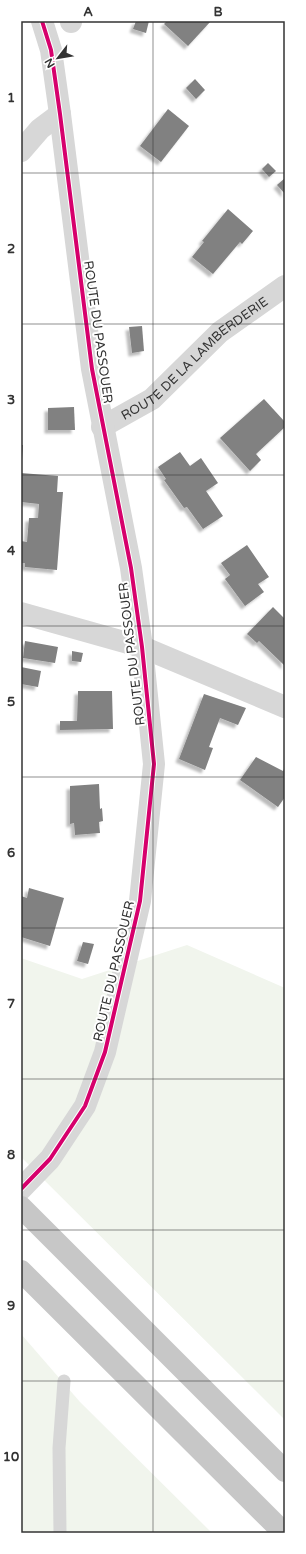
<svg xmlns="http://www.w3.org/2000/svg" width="306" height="1554" font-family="'Varela Round',sans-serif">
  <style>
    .green { fill: #f1f5ed }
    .building { fill: #818181; filter: url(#shadow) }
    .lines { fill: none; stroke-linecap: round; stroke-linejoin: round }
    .service { stroke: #d7d7d7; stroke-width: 13 }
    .minor { stroke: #d7d7d7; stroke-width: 22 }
    .trunk { stroke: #c7c7c7; stroke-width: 22 }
    .cycleway-casing { stroke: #fff; stroke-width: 6 }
    .cycleway { stroke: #d6006c; stroke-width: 4 }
    .grid { fill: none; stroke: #333; stroke-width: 1; stroke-opacity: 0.55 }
    .labels { text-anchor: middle; stroke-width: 4; stroke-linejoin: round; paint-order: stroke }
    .street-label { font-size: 13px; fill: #333; stroke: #fff }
    .neatline { fill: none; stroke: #333; stroke-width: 1.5 }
    .grid-label { font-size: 13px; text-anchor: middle; font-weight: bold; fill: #333 }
  </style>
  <defs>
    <filter id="shadow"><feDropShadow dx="-3.5" dy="3.5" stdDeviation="1" flood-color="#0004"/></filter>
  </defs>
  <rect width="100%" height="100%" fill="#fff"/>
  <!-- green -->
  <g class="green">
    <polygon points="187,945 285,988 285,1420 21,1157 21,958 82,979"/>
    <polygon points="21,1334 80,1402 212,1533 21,1533"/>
  </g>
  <!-- building -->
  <g class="building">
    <polygon points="136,21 149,21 146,33 133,29"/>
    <polygon points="167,21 211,21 188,46 164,24"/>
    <polygon points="195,79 205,90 196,99 186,88"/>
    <polygon points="168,109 189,126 161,162 140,146"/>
    <polygon points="268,163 276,171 269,177 262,169"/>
    <polygon points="285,178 285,194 277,185"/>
    <polygon points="228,209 253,231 242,244 240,242 213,274 192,257 204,242 202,241"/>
    <polygon points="142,326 144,351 132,353 129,327"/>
    <polygon points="264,399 285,422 285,427 256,454 261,460 250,471 220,438"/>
    <polygon points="74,407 75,430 48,430 48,408"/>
    <polygon points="21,445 23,445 22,460 21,460"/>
    <polygon points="180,452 190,466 201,458 218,483 206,491 223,516 203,529 187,507 184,508 164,480 166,479 158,467"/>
    <polygon points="21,473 58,476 57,492 63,492 57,570 25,567 25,563 21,563 21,541 27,542 29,518 38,518 39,504 21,502"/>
    <polygon points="247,545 269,577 258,584 264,592 245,606 225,579 230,575 221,563"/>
    <polygon points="273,607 285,619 285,666 259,641 257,643 247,634"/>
    <polygon points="25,641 58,647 55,663 23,658"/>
    <polygon points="72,651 83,653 81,662 72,661"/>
    <polygon points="21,667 41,671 38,687 21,684"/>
    <polygon points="78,691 112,691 113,729 60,730 60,721 77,721"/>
    <polygon points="204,694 246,708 238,725 220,718 209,747 213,748 205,770 179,759"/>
    <polygon points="256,757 283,771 285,767 285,797 278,807 240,780"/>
    <polygon points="99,784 100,809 102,808 103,821 99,822 100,833 75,835 74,823 70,824 70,786"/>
    <polygon points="29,888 64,898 50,946 21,937 21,896 27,898"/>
    <polygon points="83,942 94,944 88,964 77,961"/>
  </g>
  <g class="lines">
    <!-- service -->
    <polyline class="service" points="60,1533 59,1448 64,1381"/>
    <!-- minor -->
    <g class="minor">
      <polyline points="71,22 71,21"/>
      <polyline points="21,151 40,129 60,114"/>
      <path id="s1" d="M102 427 152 399 220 332 285 286"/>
      <polyline points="21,613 142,647 285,707"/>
      <polyline points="21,1189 50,1159 85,1106 105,1052 140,901 154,764 142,647 131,568 92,369 60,114 51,50 42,21"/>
    </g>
    <!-- trunk -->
    <g class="trunk">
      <polyline points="21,1207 285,1471"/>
      <polyline points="21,1271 284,1533"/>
    </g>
    <defs>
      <polyline id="cycleway" points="21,1189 50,1159 85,1106 105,1052 140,901 154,764 142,647 131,568 92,369 60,114 51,50 42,21"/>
    </defs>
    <!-- cycleway casing -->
    <use href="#cycleway" class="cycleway-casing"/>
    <!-- cycleway -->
    <use href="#cycleway" class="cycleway"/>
  </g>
  <!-- grid -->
  <path class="grid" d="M153 21V1533M21 173H285M21 324H285M21 475H285M21 626H285M21 777H285M21 928H285M21 1079H285M21 1230H285M21 1381H285"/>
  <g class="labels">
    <!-- street labels -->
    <g class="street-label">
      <text transform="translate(99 332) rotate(82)" y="5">ROUTE DU PASSOUER</text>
      <text dy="5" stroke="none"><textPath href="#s1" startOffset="116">ROUTE DE LA LAMBERDERIE</textPath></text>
      <text transform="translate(131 654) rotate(-97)" y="5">ROUTE DU PASSOUER</text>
      <text transform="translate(113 971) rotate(-77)" y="5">ROUTE DU PASSOUER</text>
    </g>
  </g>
  <!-- border -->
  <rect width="306" height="1554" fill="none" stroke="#ffffff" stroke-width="44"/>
  <!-- north arrow -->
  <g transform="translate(58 58) rotate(239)" stroke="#ffffff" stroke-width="3" paint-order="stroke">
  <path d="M0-3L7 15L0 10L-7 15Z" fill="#333333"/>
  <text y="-6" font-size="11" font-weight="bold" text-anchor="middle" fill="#333333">N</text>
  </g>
  <rect x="22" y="22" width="262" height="1510" class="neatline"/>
  <g class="grid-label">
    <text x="88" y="16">A</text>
    <text x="218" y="16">B</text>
    <text x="11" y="102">1</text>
    <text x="11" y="253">2</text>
    <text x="11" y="404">3</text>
    <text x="11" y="555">4</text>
    <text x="11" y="706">5</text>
    <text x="11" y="857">6</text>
    <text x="11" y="1008">7</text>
    <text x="11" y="1159">8</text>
    <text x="11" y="1310">9</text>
    <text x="11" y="1461">10</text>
  </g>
</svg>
